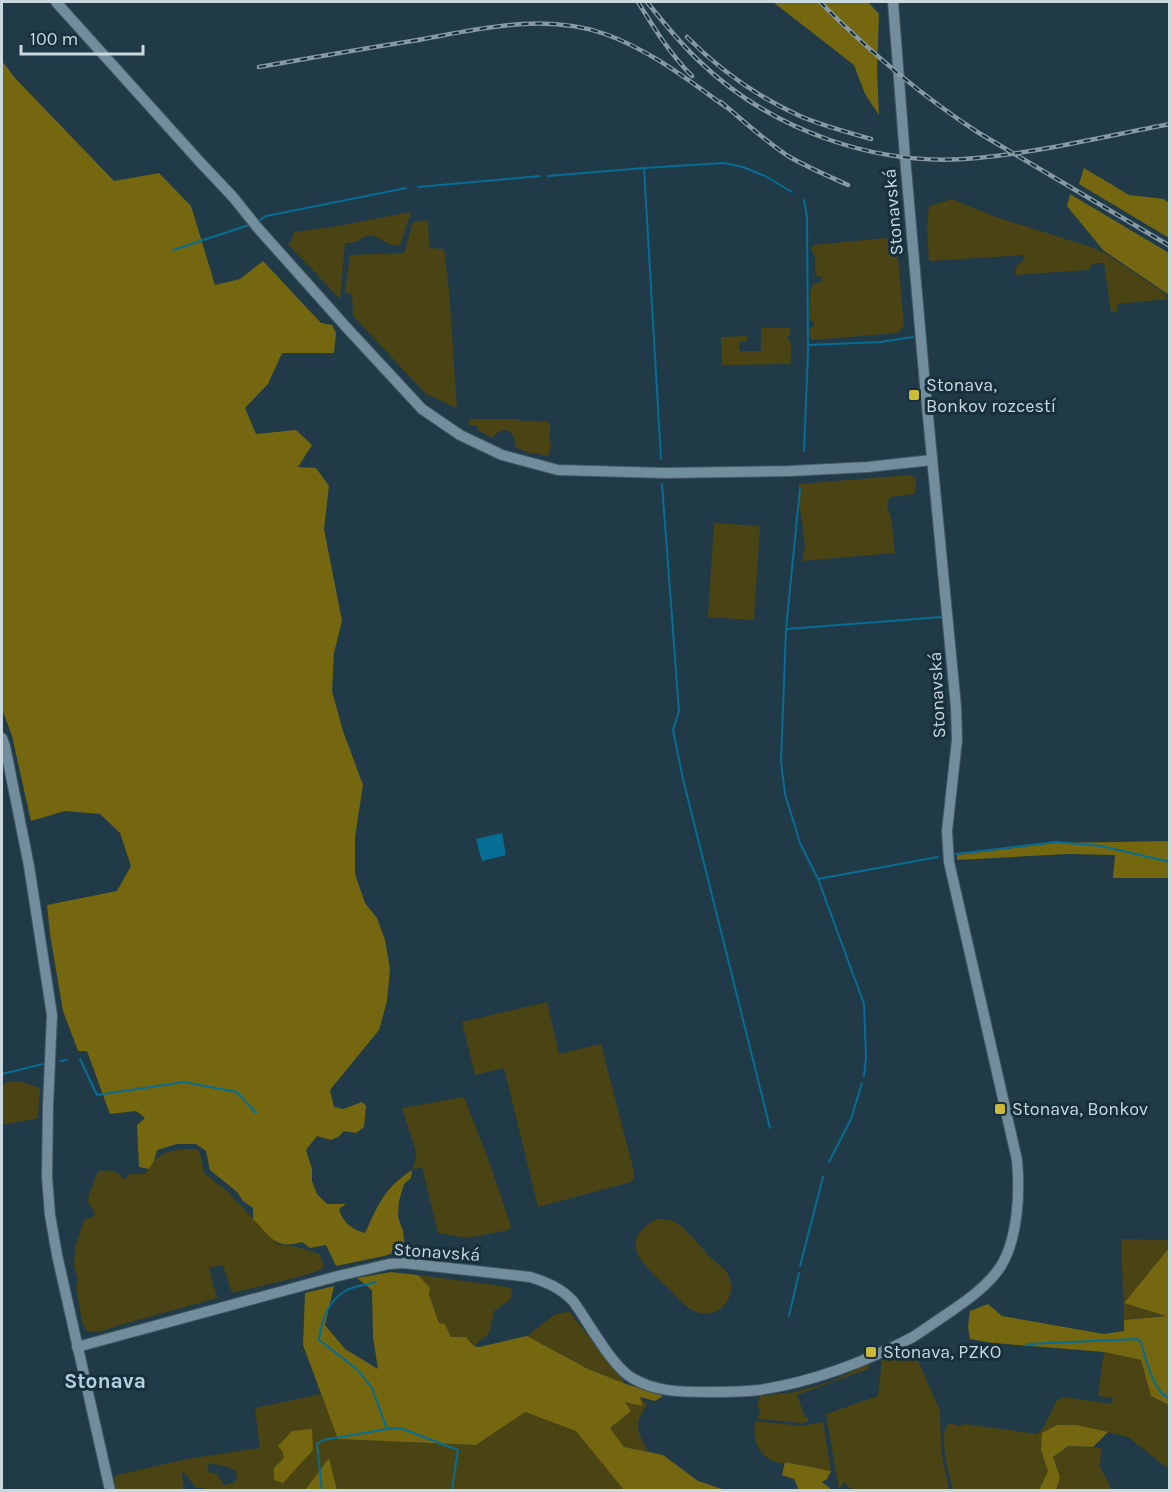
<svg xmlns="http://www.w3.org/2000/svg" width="1171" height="1492" font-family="Karla,sans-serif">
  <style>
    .green { fill: #4a4314; fill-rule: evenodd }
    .forest { fill: #74670f }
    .water { fill: #066e94 }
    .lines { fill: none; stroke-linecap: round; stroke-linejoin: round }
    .stream { stroke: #066e94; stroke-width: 2 }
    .tertiary-casing { stroke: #425863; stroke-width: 12 }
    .tertiary { stroke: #728d9c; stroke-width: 10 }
    .rail-casing { stroke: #879aa4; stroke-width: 4.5 }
    .rail { stroke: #17303c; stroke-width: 2; stroke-dasharray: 7; stroke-linecap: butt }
    .poi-dot { fill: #cdb938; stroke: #17303c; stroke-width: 2 }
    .labels { text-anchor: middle; stroke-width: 6; stroke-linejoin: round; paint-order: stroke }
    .street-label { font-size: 18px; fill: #cad8e0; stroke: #17303c }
    .poi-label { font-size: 18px; fill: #cad8e0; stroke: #17303c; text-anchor: start }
    .quarter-label { font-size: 21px; font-weight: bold; fill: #b4d1e1; stroke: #17303c }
  </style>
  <rect width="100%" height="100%" fill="#213a47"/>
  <!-- green -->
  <g class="green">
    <path d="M949 200H954L996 217 1091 247 1105 253 1164 293 1168 299 1117 304V311L1111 312 1104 263 1091 264 1090 269 1087 270 1015 275C1014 267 1017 265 1023 261L1024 255 929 261 927 226 929 206Z"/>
    <path d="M411 212 400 245C386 247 384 238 373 236 365 234 362 240 355 242 351 243 348 243 345 243L340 299 288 244 291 241 294 232 338 226Z"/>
    <polygon points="428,220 429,248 444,249 449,290 457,408 426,394 353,316 352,294 345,292 350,255 402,253 405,251 413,222"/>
    <path d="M886 238C893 241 897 246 896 253L898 257 904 325 900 331 896 333 812 340 810 338 808 329 813 327 814 323 809 319 810 291 814 283 823 282 822 277 816 276 815 257 811 249 813 245Z"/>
    <polygon points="761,328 791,328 790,334 787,338 791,343 791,364 722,365 721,337 747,336 747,341 739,342 740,351 761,351"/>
    <path d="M471 419H518L522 422C530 420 534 421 541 422L545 420 550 424V435L549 440C553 445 550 450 548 456H543L539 453 532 454 515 447C516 429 503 425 492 438L478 430V427L476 425H470L468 423Z"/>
    <polygon points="910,475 916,478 915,494 890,497 887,505 891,518 895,553 802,561 805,546 802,521 799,505 799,484"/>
    <polygon points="714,523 760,526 754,620 708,617"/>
    <polygon points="547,1002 559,1054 601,1044 634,1172 634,1178 631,1182 538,1207 504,1068 475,1075 462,1022"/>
    <polygon points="10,1082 22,1082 40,1088 38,1118 2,1125 2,1084"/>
    <polygon points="464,1097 487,1156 511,1226 509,1230 467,1238 438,1233 422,1167 412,1170 416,1158 416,1152 402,1108"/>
    <path d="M194 1149 198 1150 200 1153 204 1173 227 1191 277 1244C293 1245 306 1250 320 1254L324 1267 318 1271 294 1278 232 1293 223 1265 209 1268 217 1298 113 1327C104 1331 97 1333 87 1331L82 1323 76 1286 78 1280 74 1266 75 1248 84 1220 94 1216 95 1214 93 1209 88 1203 89 1195 98 1171C106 1170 116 1170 121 1176V1178L125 1179 129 1174H145C148 1170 150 1165 153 1162 163 1150 180 1149 194 1149Z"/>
    <path d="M656 1219C664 1219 671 1219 678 1224 689 1233 700 1246 710 1257 715 1262 723 1267 727 1273 733 1282 732 1295 726 1303 720 1312 707 1316 697 1312 685 1308 675 1294 666 1286 643 1264 616 1242 656 1219Z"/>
    <polygon points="1121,1239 1169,1240 1169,1248 1124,1303 1169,1315 1124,1320"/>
    <polygon points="418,1275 495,1285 512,1288 511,1299 494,1311 489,1333 474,1346 471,1341 451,1337 445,1324 439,1323 429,1295 430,1288"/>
    <polygon points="569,1311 626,1384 588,1369 527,1336 554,1315"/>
    <polygon points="909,1351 913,1351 917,1358 940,1411 941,1450 949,1490 852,1490 844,1482 839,1490 826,1414 878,1396 882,1360"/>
    <path d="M1104 1352 1141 1360 1151 1396 1169 1405V1469L1128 1437 1077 1425 1041 1450 1048 1471 1039 1490H953C949 1473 940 1444 946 1426L952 1423 957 1426 965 1424 1037 1434 1043 1428 1057 1400 1064 1397 1112 1404 1113 1398 1098 1396Z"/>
    <polygon points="870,1363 868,1369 797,1395 805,1417 808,1417 808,1422 801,1423 758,1419 760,1409 757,1408 760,1396 795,1392 832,1381"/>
    <path d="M321 1394 339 1439 476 1445 524 1412 576 1430 624 1490H337L329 1458 305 1490H205L203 1487 197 1488 195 1487 183 1471 182 1475 184 1490H116L114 1478 117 1475 187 1459 260 1448 255 1408ZM211 1463C219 1466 228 1466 236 1471L237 1478 233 1483 224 1485 217 1474 209 1472 207 1468 209 1464Z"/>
    <path d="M639 1397 647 1405C633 1425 637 1432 649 1452L624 1447 610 1428 631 1411 624 1401Z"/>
    <path d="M755 1421 802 1426 823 1422 831 1471 785 1462 784 1464C761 1460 752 1444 755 1421Z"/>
    <polygon points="1068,1446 1101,1448 1100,1467 1112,1490 1056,1490 1060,1477 1053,1457"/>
  </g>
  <!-- forest -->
  <g class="forest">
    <polygon points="773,2 868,2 879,14 877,71 879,115 865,94 854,65"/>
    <path d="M2 61 15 78 114 181 159 173 191 206 215 285 240 279 263 261 321 323 332 325 336 333 334 353H282L268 384 245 408 256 434 296 430 312 445 298 467 316 468 329 486 324 529 342 621 334 653 332 691 343 731 363 785 355 837V874L365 903 377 918 385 940 390 969 387 1001 379 1030 330 1090 334 1107 343 1109 362 1102 366 1106 364 1127 356 1133 344 1131 338 1137 331 1140 317 1136 306 1150 312 1169V1181L317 1194 327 1204H346L339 1209C342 1221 352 1230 365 1233 379 1204 383 1189 412 1170L411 1178 404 1184 399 1201 398 1217 403 1231 405 1249 384 1256 336 1266 326 1245 310 1248 302 1242C275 1250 271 1237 253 1219V1208L243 1201 237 1192 210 1170 206 1151 196 1144H177L157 1150 154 1161 149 1169 139 1167 137 1125 145 1118 136 1111 110 1114 87 1051H78L63 1011 50 934 47 905 117 891 131 866 120 833 100 814 65 811 31 821 12 736 2 709Z"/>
    <polygon points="1084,168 1129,195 1164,199 1169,203 1169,238 1079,184"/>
    <polygon points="1070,194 1169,253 1169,295 1103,250 1067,206"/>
    <polygon points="1169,841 1169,878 1113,878 1115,855 1067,854 957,860 957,855 1055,843"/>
    <polygon points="1169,1248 1169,1405 1151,1396 1141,1360 1104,1352 993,1343 970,1339 968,1326 970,1311 988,1304 1002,1316 1104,1334 1124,1331 1124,1320 1166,1316 1124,1303"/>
    <polygon points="391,1272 418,1275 430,1288 429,1295 439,1323 445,1324 451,1337 466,1337 474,1346 479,1347 527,1336 588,1369 626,1384 663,1396 655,1401 640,1397 642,1406 625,1402 631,1411 610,1428 624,1447 663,1455 698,1481 725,1490 624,1490 576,1431 525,1412 476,1445 338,1439 303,1345 305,1293 334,1286 325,1325 345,1349 378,1369 373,1337 372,1290 357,1278"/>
    <polygon points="1057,1425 1077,1425 1108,1432 1093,1447 1068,1446 1053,1457 1060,1477 1056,1490 1039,1490 1048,1471 1041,1450 1042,1433"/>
    <polygon points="312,1429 313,1450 283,1483 274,1480 274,1468 284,1458 282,1451 278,1446 292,1431"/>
    <polygon points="329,1458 337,1490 305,1490"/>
    <polygon points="785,1462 831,1471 827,1479 822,1482 832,1490 799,1490 794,1479 782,1475"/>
  </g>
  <!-- water -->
  <polygon class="water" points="502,833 506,855 482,861 476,839"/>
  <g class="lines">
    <!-- stream -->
    <g class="stream">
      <polyline points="644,168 661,459"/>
      <polyline points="548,176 644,168 724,163 743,167 765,176 792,192"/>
      <polyline points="418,187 540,176"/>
      <polyline points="257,222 266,216 406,188"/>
      <polyline points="173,250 249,225"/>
      <polyline points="808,345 881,342 913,337"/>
      <polyline points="804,451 808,352 807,217 804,200"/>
      <polyline points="662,484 679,711 673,730 683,779 770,1128"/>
      <polyline points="800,488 786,629 781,762 785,794 800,843 818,879 864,1004 866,1057 864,1076"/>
      <polyline points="787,629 942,617"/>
      <polyline points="956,854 1056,842 1101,846 1170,862"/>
      <polyline points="818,879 938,857"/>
      <polyline points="80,1059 97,1095 184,1082 237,1092 256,1113"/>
      <polyline points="61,1061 67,1060"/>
      <polyline points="2,1074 43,1064"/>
      <polyline points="829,1162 851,1119 862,1083"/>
      <polyline points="800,1266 823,1177"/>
      <polyline points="789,1316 799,1273"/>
      <path d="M1027 1344 1137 1339 1141 1342C1146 1359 1153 1392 1170 1399"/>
      <polyline points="387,1429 400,1428 458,1450 452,1490"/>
      <path d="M322 1490 317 1444 323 1440 387 1429 372 1388 358 1370 319 1340C322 1320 327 1302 345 1291 353 1286 367 1285 376 1282"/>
    </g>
    <defs>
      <g id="tertiary">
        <polyline points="56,2 200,162 233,197 257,227 347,328 422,409 460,435 502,455 558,470 664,473 790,471 868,467 932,460"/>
        <polyline points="2,738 5,746 29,866 52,1015 48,1106 47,1177 50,1215 57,1255 110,1490"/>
        <path d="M77 1347 338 1276 389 1264 403 1263 530 1277C546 1282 561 1288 573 1301 588 1321 613 1369 634 1379 656 1392 683 1392 709 1392 725 1392 742 1392 759 1390 812 1382 865 1362 913 1337 924 1330 935 1322 947 1314 966 1301 988 1286 1001 1266 1018 1238 1020 1192 1017 1160L949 862 947 831 957 740 956 707 925 385 905 157 893 2"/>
      </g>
    </defs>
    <!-- tertiary casing -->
    <use href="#tertiary" class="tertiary-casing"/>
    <!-- tertiary -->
    <use href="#tertiary" class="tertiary"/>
    <defs>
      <g id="rail">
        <path d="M638 2C654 28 670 54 692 76"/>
        <path d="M647 2C663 22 679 42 698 60 770 130 877 168 977 158 1042 152 1106 136 1170 124"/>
        <path d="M820 2C869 51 920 95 979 133L1170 246"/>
        <path d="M687 37C720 70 757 97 800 116 823 126 847 132 871 139"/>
        <path d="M259 67C310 58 361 49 412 41 476 30 542 12 605 34 650 50 688 80 726 107"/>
        <path d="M721 102C742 120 764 140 788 156 807 167 828 176 848 185"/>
      </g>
    </defs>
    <!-- rail casing -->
    <use href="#rail" class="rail-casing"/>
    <!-- rail -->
    <use href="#rail" class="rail"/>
  </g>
  <!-- markers -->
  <g class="poi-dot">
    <rect x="908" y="389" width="12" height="12" rx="3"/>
    <rect x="994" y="1103" width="12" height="12" rx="3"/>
    <rect x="865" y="1346" width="12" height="12" rx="3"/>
  </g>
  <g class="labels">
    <!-- street labels -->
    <g class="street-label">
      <text transform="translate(893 212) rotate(-95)" y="6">Stonavská</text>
      <text transform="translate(937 695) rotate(-93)" y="6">Stonavská</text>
      <text transform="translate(437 1252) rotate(4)" y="6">Stonavská</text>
    </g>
    <!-- poi labels -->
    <g class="poi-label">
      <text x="926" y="391">Stonava,<tspan x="926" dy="21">Bonkov rozcestí</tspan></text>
      <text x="1012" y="1115">Stonava, Bonkov</text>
      <text x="883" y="1358">Stonava, PZKO</text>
    </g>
    <!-- quarter labels -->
    <g class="quarter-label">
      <text x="105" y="1388">Stonava</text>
    </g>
  </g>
  <!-- border -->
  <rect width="1171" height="1492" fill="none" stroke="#cad8e0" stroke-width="6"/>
  <!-- scale -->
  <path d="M21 45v9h122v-9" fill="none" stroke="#cad8e0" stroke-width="3"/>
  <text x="30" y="45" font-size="18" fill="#cad8e0" stroke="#17303c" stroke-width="4.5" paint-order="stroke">100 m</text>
</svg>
